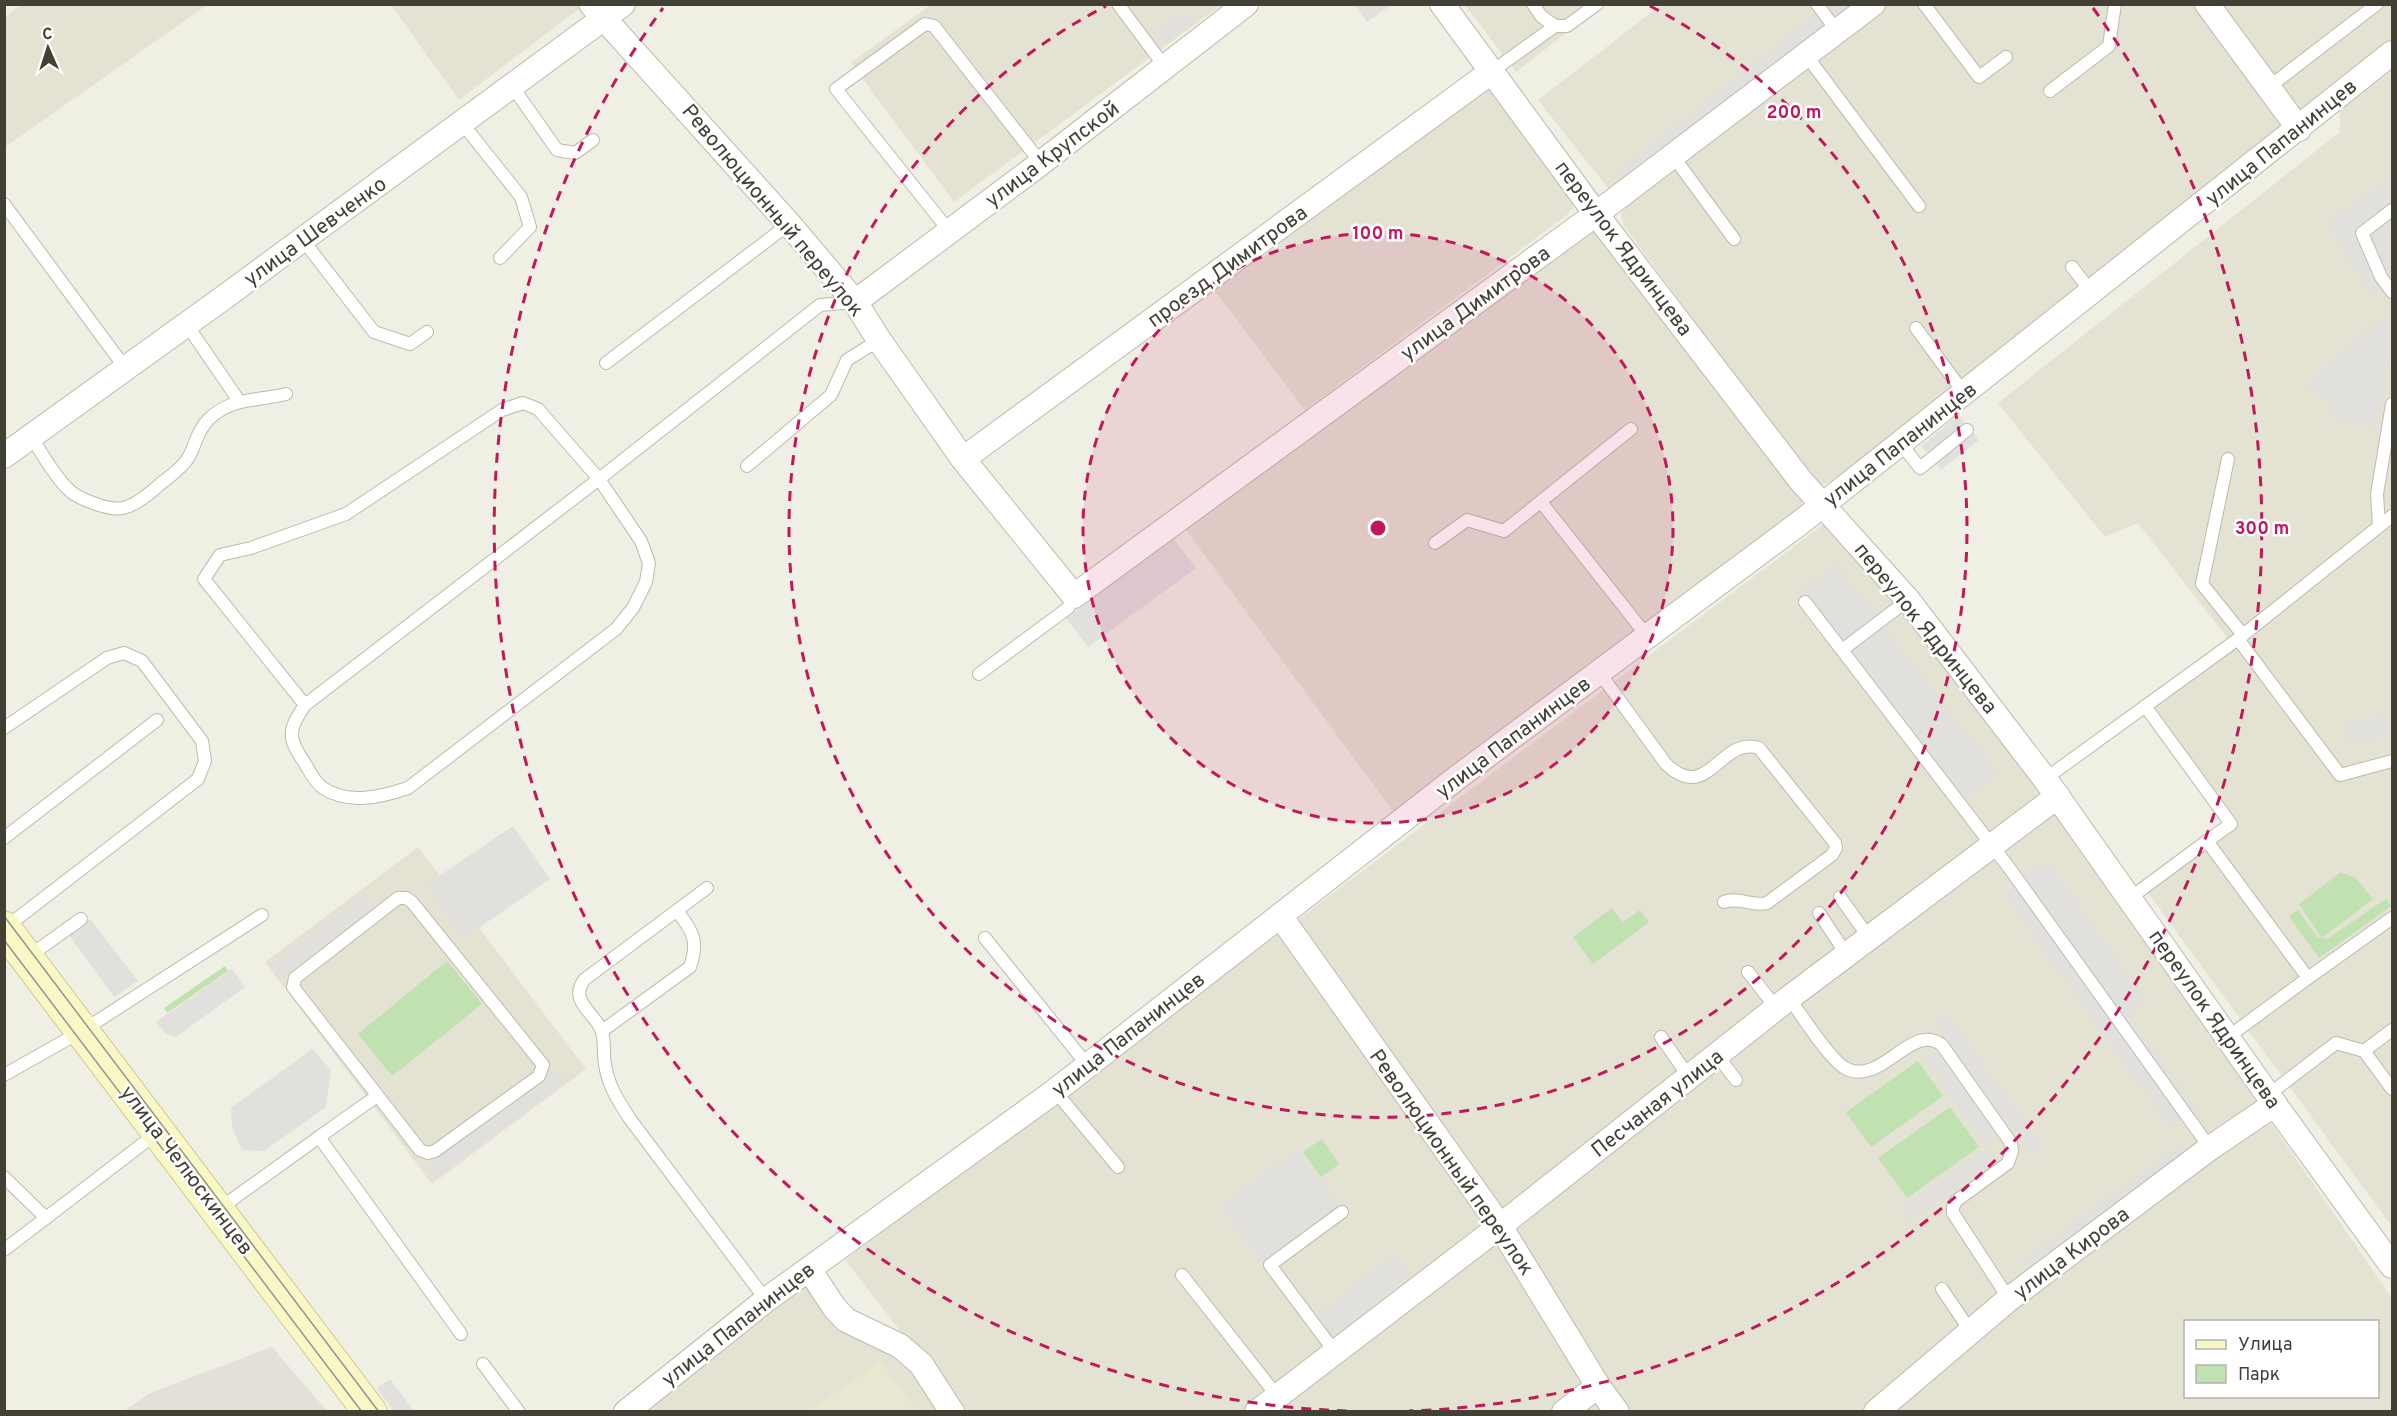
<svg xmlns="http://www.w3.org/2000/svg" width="2397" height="1416" font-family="Overpass,sans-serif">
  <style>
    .residential { fill: #e4e2d3; fill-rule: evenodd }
    .industrial { fill: #e2e0d9 }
    .education { fill: #e8e7cf }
    .green { fill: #c0e1b0 }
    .parking { fill: #e1e0dc }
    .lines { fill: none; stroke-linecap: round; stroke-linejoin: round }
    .service-casing { stroke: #bdbbab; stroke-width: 14 }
    .minor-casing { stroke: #bdbbab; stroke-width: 26 }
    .secondary-casing { stroke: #ccca97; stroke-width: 35 }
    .service { stroke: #fff; stroke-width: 12 }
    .minor { stroke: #fff; stroke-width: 24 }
    .secondary { stroke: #f9f8c5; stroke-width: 33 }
    .tram { stroke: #939393; stroke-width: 1.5 }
    .ring { fill: none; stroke: #c2185b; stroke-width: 3; stroke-dasharray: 10 8 }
    .labels { text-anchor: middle; stroke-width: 5; stroke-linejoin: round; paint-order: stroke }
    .street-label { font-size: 21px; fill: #423f35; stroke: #fff }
    .centre { fill: #c2185b; stroke: #fff; stroke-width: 3 }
    .ring-label { font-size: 18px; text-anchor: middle; font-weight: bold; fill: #c2185b; stroke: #fff; stroke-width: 5; stroke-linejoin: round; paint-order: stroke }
  </style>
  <rect width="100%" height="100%" fill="#f0efe4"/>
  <!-- residential -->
  <g class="residential">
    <polygon points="21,5 21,4 207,5 5,147 5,17"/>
    <polygon points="391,5 584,5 459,100"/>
    <polygon points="930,5 1221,5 954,202 851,63"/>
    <polygon points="1465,5 1602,5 1516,72"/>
    <polygon points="1661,5 2392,5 2392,43 1832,482 1823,484 1813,480 1624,226 1621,216 1623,207 1538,100"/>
    <polygon points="2392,71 2392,1227 2146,890 2236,823 2153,709 2235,648 2138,523 2105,537 1998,403 2340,132 2340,111"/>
    <polygon points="1486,87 1495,89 1572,195 1573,207 1567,215 1305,410 1211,286"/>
    <polygon points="1590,228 1599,228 1800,490 1802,502 1799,511 1395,814 1186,530"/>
    <path d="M1828 521 2040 788 2392 1298V1411H963L845 1260ZM2186 1322H2378V1396H2186Z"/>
    <polygon points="418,847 586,1069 432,1184 265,962"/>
    <polygon points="809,1284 880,1348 917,1376 940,1412 639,1412"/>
  </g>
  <!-- industrial -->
  <polygon class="industrial" points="272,1347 327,1411 124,1411 150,1393"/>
  <!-- education -->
  <polygon class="education" points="880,1361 918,1411 810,1411"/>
  <!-- green -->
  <g class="green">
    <polygon points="2340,873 2355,877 2373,899 2322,938 2327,939 2386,899 2391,906 2319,958 2289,916 2298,910 2317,937 2322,938 2299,904"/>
    <polygon points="1612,908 1623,922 1640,910 1649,922 1593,964 1573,937"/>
    <polygon points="447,961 482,1004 392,1076 358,1034"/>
    <polygon points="225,966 228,971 167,1013 164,1008"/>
    <polygon points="1918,1061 1943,1096 1871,1147 1846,1112"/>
    <polygon points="1950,1107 1979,1147 1907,1198 1878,1158"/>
    <polygon points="1322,1139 1339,1164 1321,1177 1303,1152"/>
  </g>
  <!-- parking -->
  <g class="parking">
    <polygon points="1355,5 1354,5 1391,5 1367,22"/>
    <polygon points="1830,5 1851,4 1851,5 1834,19 1825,8"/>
    <polygon points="1183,12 1192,24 1166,43 1157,31"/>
    <polygon points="1814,14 1823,26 1624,184 1615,173"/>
    <polygon points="2392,177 2392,286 2372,297 2327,222"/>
    <polygon points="2380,319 2392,323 2392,350 2376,428 2331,418 2332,406 2305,385"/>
    <polygon points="1959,415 1979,440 1941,470 1921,446"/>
    <polygon points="1174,539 1196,568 1088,647 1066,618"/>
    <polygon points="1836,564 1998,774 1957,805 1795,594"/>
    <polygon points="2392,713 2392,734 2350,744 2345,724"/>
    <polygon points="513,826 550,879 463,939 426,885"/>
    <polygon points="2047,861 2147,1000 2128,1014 2196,1108 2170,1127 2003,893"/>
    <polygon points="363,894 372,906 279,978 269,965"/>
    <polygon points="90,919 138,981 114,997 69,935"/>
    <polygon points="232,969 245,987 176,1037 166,1034 156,1022"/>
    <polygon points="1945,1012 2043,1146 2032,1155 1934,1021"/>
    <polygon points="312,1049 331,1070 326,1107 264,1151 242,1150 232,1128 231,1108"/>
    <polygon points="1936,1050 1997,1137 1986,1146 1924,1058"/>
    <polygon points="557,1068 567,1081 435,1179 426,1167"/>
    <polygon points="2179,1145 2186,1154 2027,1272 2020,1263"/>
    <polygon points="1988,1148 1996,1160 1909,1221 1901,1209"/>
    <polygon points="1296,1149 1339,1206 1263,1264 1220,1207"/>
    <polygon points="1394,1254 1410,1275 1330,1337 1313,1317"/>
    <polygon points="390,1379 414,1411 394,1411 377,1388"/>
  </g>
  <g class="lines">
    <defs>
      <g id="service">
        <polyline points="1118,4 1165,67"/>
        <polyline points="1533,4 1541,16 1555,26"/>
        <polyline points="1817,4 1837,31"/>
        <polyline points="1924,4 1979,77 2006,57"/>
        <polyline points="1806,55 1919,206"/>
        <polyline points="1491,72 1555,26 1567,26 1597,4"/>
        <polyline points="512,86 557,150 575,153 593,140"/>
        <polyline points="2269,87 2377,4"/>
        <polyline points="2050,91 2109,46 2115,4"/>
        <polyline points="462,123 521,197 530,227 500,258"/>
        <polyline points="1673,156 1734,239"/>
        <polyline points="4,204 126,369"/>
        <polyline points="2392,210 2362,233 2381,277 2392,292"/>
        <polyline points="950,232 836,89 925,24 934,26 1041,163"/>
        <polyline points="303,240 374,332 410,344 427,332"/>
        <polyline points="2072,267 2092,293"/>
        <polyline points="187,325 239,401"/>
        <polyline points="1916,328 1964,393"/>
        <polyline points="606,363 789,224"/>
        <path d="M31 437C42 453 54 476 68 489 77 499 110 511 123 508 136 505 148 495 158 486 167 478 182 469 188 458 196 445 197 430 209 419 231 397 259 401 286 394"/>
        <polyline points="1901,444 1920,468 1967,430"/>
        <polyline points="2228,459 2202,584 2243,635"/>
        <polyline points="747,466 831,395 847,360 879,340"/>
        <polyline points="1541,502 1647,636"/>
        <polyline points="2379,526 2377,494 2392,404"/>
        <polyline points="1435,543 1467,520 1504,531 1631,429"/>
        <polyline points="1805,602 2010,869 2210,1148"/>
        <polyline points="2238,639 2340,775 2392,761"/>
        <polyline points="1842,650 1908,600"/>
        <path d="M1599 672 1666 764C1708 805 1721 735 1759 748L1835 843 1836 848 1832 855 1767 903C1752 907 1738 896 1724 902"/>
        <polyline points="979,674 1068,608 1074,596"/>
        <path d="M305 705 204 579 220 555 251 548 346 514 502 410 523 403 538 409 599 479 641 541 649 563 646 582 633 608 616 629 408 788C381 797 349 805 323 788 315 783 309 770 304 762 287 737 288 730 305 705L599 479 820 305 854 302"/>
        <polyline points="2145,706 2231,824 2207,841"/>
        <polyline points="4,728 107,658 124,653 142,661 202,741 205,761 198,779 5,928"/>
        <polyline points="2045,779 2238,639 2392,516"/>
        <polyline points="4,838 157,720"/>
        <path d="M707 888 585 979C567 1001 596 1013 602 1032 605 1041 603 1054 605 1064 608 1086 619 1102 630 1119L766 1300"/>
        <polyline points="1840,897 1870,939"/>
        <polygon points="398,898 406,898 412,902 543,1065 539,1076 435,1151 428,1153 420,1150 293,987 295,978"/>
        <polyline points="2130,898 2207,841 2308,978 2392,918"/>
        <polyline points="1819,913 1847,955"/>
        <polyline points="985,938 1088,1066"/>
        <polyline points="28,957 81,919"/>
        <polyline points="1748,972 1777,1009"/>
        <path d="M1789 998C1801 1014 1829 1059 1845 1068 1881 1088 1911 1021 1942 1045L2011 1143 2012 1151 2008 1163 1956 1201 1953 1207V1213L2009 1299"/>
        <path d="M602 1031 690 967C699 941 693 931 677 911"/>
        <polyline points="1661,1037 1689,1077"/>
        <polyline points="2228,1037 2308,978"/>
        <polyline points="2364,1051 2392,1030"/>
        <polyline points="1717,1055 1736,1080"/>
        <polyline points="4,1075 82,1031 262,915"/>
        <polyline points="1055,1091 1118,1167"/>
        <polyline points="2268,1095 2336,1043 2364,1051 2392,1089"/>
        <polyline points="319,1137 377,1096"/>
        <polyline points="4,1177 46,1218"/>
        <polyline points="219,1209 319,1137 461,1334"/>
        <polyline points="4,1250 157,1133"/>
        <polyline points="1182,1275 1278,1397"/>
        <polyline points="1942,1289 1971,1332"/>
        <polyline points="1335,1352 1270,1265 1342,1212"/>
        <polyline points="483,1364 519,1412"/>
      </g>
      <g id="minor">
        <polyline points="591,4 789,224 855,302 879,340 963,459 1074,596 1596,214 1873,4"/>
        <polyline points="1442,4 1596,214 1801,481 1908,600 2045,779 2268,1095 2392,1266"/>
        <polyline points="2207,4 2299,129"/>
        <polyline points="855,302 1041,163 1246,4"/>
        <polyline points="4,456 219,301 623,4"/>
        <polyline points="963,459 1491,72"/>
        <polyline points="1281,917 1500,1226 1598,1386 1617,1412"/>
        <polyline points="809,1269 834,1307 846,1320 900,1346 921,1364 952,1412"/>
        <polyline points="626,1412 766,1300 1055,1091 1458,777 1801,522 2392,53"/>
        <polyline points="1257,1412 1500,1226 1789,998 2058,796"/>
        <polyline points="1564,1412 1598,1386"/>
        <polyline points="1876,1412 2009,1299 2210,1148 2275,1104"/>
      </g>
      <polyline id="secondary" points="4,928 370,1412"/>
    </defs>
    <!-- service casing -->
    <use href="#service" class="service-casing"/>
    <!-- minor casing -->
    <use href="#minor" class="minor-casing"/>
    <!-- secondary casing -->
    <use href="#secondary" class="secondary-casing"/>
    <!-- service -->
    <use href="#service" class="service"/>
    <!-- minor -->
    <use href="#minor" class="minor"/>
    <!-- secondary -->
    <use href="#secondary" class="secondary"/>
    <!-- tram -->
    <g class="tram">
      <polyline points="4,916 379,1412"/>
      <polyline points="4,940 362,1412"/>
    </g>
  </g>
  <!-- distance rings -->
  <circle cx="1378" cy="528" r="295" fill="#c2185b" fill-opacity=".12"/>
  <g class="ring">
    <circle cx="1378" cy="528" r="295"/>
    <path d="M1650 6A589 589 0 1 1 1106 6"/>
    <path d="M1347 1411A884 884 0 0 1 663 8M2093 8A884 884 0 0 1 1409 1411"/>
  </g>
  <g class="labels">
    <!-- street labels -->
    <g class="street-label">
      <text transform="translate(2281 142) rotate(-39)" y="7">улица Папанинцев</text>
      <text transform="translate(1052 154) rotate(-37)" y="7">улица Крупской</text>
      <text transform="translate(773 210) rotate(50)" y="7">Революционный переулок</text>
      <text transform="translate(315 231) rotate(-36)" y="7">улица Шевченко</text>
      <text transform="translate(1624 248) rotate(53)" y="7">переулок Ядринцева</text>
      <text transform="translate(1227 266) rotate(-36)" y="7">проезд Димитрова</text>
      <text transform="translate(1475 303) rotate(-36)" y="7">улица Димитрова</text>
      <text transform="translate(1900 444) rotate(-38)" y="7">улица Папанинцев</text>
      <text transform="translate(1926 628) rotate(51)" y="7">переулок Ядринцева</text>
      <text transform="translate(1513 737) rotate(-37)" y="7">улица Папанинцев</text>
      <text transform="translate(2215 1019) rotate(55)" y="7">переулок Ядринцева</text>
      <text transform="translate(1128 1034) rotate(-38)" y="7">улица Папанинцев</text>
      <text transform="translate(1657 1103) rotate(-38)" y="7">Песчаная улица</text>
      <text transform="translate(1452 1162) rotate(55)" y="7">Революционный переулок</text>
      <text transform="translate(187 1170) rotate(53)" y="7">улица Челюскинцев</text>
      <text transform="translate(2071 1253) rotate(-37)" y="7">улица Кирова</text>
      <text transform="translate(738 1324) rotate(-38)" y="7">улица Папанинцев</text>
    </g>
  </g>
  <circle cx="1378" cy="528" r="9" class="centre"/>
  <g class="ring-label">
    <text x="1794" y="118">200 m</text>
    <text x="1378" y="239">100 m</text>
    <text x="2262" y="534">300 m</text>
  </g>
  <!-- border -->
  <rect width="2397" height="1416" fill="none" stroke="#423f35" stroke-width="12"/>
  <!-- legend -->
  <rect x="2184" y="1320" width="195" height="78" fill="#ffffff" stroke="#b3b2ae" stroke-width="1.5"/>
  <rect x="2196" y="1340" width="30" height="9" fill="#f9f8c5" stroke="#b3b2ae" stroke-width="1.5"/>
  <text x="2238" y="1350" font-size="18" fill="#423f35">Улица</text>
  <rect x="2196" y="1365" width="30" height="18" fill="#c0e1b0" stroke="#b3b2ae" stroke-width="1.5"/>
  <text x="2238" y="1380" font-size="18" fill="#423f35">Парк</text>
  <!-- north arrow -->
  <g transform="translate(48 48) rotate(357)" stroke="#ffffff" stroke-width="4.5" paint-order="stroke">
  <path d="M0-4.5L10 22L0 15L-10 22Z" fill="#423f35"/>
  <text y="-9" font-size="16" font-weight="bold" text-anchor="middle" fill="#423f35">С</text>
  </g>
</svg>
